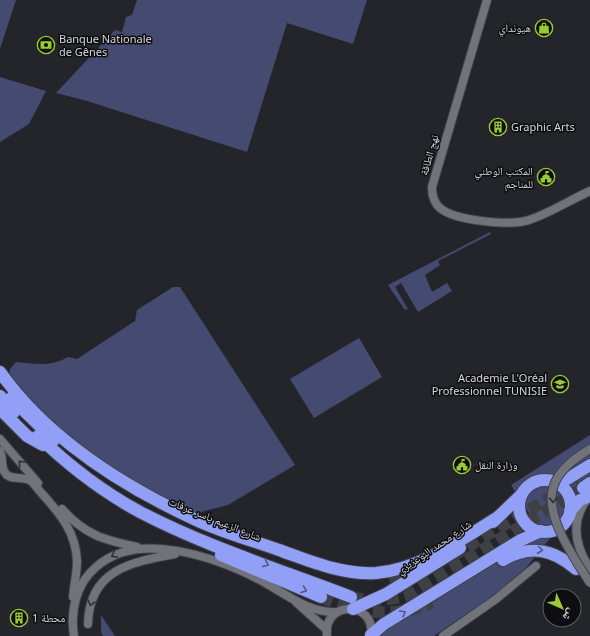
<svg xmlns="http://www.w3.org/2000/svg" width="590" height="636" font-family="'Noto Sans','Noto Naskh Arabic',sans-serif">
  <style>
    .green { fill: #444a70 }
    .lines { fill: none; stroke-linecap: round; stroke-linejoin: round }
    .highway-tunnel { stroke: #3f4045; stroke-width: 12; stroke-dasharray: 12 6; stroke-linecap: butt }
    .minor-casing { stroke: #414248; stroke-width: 10 }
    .highway-casing { stroke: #414248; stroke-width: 14 }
    .minor { stroke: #71737a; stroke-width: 8 }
    .highway { stroke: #919ff7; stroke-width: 12 }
    .minor-bridge-casing { stroke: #414248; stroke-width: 10; stroke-linecap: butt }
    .minor-bridge { stroke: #71737a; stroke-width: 8 }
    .oneway { stroke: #313136 }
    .oneway2 { stroke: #505684 }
    .labels { text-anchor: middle; stroke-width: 3; stroke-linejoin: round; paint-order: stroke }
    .poi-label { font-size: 11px; fill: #d5d6db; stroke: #0e0e11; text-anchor: start }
    .street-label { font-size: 11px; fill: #d5d6db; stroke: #0e0e11 }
  </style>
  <rect width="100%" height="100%" fill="#24252b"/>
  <!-- green -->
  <g class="green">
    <polygon points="0,0 16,0 0,49"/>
    <polygon points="137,0 367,0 353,44 287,23 247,152 87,101 56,93 115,30 122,32 126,17 132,15"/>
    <polygon points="0,77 46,91 29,124 0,142"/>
    <polygon points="490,232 491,234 438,261 440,265 425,275 432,292 447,283 452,291 418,312 401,283 395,287 408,309 405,310 388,285"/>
    <path d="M173 287H180L295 465 228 505 181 517 74 450 9 380 10 369 16 362C35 364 51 367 68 357L77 359 135 321 137 310Z"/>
    <polygon points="359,338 382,377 314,418 290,379"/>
    <polygon points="590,435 590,504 556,531 525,569 507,586 434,636 379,636 387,628 539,529 511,485"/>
    <polygon points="101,615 115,636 103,636 101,632"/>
  </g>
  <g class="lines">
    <!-- highway-tunnel -->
    <g class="highway-tunnel">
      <polyline points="452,556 578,481"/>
      <polyline points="389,579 422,569"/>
      <path d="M321 597C358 614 393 618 432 603"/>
      <path d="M351 597C372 602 390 601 410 594L583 488"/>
    </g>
    <defs>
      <g id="minor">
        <path d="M487 0 432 187C432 195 434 203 440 208 455 221 511 226 529 220 550 213 570 200 590 191"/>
        <polyline points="0,439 38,483"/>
        <path d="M0 451C3 457 1 465 4 471 9 482 22 475 31 481 36 486 40 492 45 497 62 516 76 534 77 561 77 573 74 585 73 597"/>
        <path d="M588 498C570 521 575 546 590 569"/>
        <path d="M62 509C85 535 104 540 137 547"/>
        <polyline points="296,602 327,630"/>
        <path d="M88 624C89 570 131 562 175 554"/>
        <path d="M74 636C70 611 76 584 96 567 139 529 218 558 262 581 284 593 310 614 337 612"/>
        <path d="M327 636C322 601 376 599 371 636"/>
        <polyline points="443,636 496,599 536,566"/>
      </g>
      <g id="highway">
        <path d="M0 372C47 438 121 485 194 519 221 532 251 540 279 550 310 561 342 575 376 573 421 569 461 540 498 517"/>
        <polyline points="0,396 14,412"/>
        <polyline points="11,398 54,440"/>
        <polyline points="0,409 27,436 43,445"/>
        <path d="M38 436C68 465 103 492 140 512 207 547 281 570 351 597"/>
        <circle cx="545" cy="506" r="26"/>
        <polyline points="557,483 569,478 590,465"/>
        <polyline points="583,488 590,483"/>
        <polyline points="570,511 580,500 590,496"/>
        <polyline points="493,522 521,495"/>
        <polyline points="221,555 321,597"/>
        <path d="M503 560C530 544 553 549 576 569"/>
        <polyline points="353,609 386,594 460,548"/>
        <polyline points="371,635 384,624 519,541 541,531"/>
      </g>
    </defs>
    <!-- minor casing -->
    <use href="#minor" class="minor-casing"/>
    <!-- highway casing -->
    <use href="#highway" class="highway-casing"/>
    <!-- minor -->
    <use href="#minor" class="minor"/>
    <!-- highway -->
    <use href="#highway" class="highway"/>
    <defs>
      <path id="minor-bridge" d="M590 449C575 458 558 470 553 488 545 518 575 559 590 583"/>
    </defs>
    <!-- minor-bridge casing -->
    <use href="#minor-bridge" class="minor-bridge-casing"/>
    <!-- minor-bridge -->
    <use href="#minor-bridge" class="minor-bridge"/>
  </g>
  <!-- one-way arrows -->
  <defs><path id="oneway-chevron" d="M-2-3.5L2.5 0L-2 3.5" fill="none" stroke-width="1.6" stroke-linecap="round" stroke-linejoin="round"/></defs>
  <g class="oneway">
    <use href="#oneway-chevron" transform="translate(21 463) rotate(-131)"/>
    <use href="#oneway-chevron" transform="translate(553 500) rotate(89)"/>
    <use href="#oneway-chevron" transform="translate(114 555) rotate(154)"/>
    <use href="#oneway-chevron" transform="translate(91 603) rotate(106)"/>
  </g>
  <g class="oneway2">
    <use href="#oneway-chevron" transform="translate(540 550) rotate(7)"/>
    <use href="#oneway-chevron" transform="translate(266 564) rotate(21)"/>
    <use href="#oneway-chevron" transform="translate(304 590) rotate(23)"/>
    <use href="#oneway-chevron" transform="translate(403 613) rotate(-31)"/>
  </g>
  <!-- icons -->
  <defs>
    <symbol id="shop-ring" viewBox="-11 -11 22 22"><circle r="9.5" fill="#0e0e11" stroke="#9bcb33" stroke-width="1.5"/><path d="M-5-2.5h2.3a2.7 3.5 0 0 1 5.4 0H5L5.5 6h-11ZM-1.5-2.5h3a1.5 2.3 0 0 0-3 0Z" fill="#9bcb33"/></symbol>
    <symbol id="bank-ring" viewBox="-11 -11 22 22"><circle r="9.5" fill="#0e0e11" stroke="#9bcb33" stroke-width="1.5"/><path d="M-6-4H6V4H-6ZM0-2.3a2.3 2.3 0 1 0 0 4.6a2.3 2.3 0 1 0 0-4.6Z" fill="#9bcb33"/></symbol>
    <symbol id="building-ring" viewBox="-11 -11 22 22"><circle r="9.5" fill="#0e0e11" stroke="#9bcb33" stroke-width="1.5"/><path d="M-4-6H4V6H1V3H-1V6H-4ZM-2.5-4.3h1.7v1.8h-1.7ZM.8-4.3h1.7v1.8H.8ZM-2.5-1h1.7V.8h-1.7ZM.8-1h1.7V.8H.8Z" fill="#9bcb33"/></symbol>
    <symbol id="civic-ring" viewBox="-11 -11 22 22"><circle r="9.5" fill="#0e0e11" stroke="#9bcb33" stroke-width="1.5"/><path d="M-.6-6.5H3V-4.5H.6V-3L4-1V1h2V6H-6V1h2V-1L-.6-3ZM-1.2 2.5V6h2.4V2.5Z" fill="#9bcb33"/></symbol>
    <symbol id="university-ring" viewBox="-11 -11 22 22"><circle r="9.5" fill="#0e0e11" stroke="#9bcb33" stroke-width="1.5"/><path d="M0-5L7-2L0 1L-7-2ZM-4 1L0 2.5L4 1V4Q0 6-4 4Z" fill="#9bcb33"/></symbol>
  </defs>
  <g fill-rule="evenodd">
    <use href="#shop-ring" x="534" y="18" width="20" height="20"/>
    <use href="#bank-ring" x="36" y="35" width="20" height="20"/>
    <use href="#building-ring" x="488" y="117" width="20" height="20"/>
    <use href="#civic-ring" x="536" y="167" width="20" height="20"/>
    <use href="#university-ring" x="550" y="374" width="20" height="20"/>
    <use href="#civic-ring" x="452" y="455" width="20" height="20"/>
    <use href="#building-ring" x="9" y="608" width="20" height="20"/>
  </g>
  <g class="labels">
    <!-- poi labels -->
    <g class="poi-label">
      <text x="531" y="32" text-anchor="end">هيونداي</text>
      <text x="59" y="43">Banque Nationale<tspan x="59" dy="13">de Gênes</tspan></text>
      <text x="511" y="131">Graphic Arts</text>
      <text x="533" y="175" text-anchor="end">المكتب الوطني<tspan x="533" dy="13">للمناجم</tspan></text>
      <text x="547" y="382" text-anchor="end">Academie L'Oréal<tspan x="547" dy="13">Professionnel TUNISIE</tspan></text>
      <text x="475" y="469">وزارة النقل</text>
      <text x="32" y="622">محطة 1</text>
    </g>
    <!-- street labels -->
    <g class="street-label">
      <text transform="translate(429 155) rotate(-74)" y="4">نهج الطاقة</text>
      <text transform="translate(215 519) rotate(22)" y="4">شارع الزعيم ياسر عرفات</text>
      <text transform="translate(434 547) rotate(-34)" y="4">شارع محمد البوعزيزي</text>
    </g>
  </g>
  <!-- north arrow -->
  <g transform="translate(562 608) rotate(135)"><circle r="19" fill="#0e0e11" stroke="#5e5e62"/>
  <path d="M0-3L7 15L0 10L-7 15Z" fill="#9bcb33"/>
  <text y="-6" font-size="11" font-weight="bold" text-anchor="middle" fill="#d5d6db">ش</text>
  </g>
</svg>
